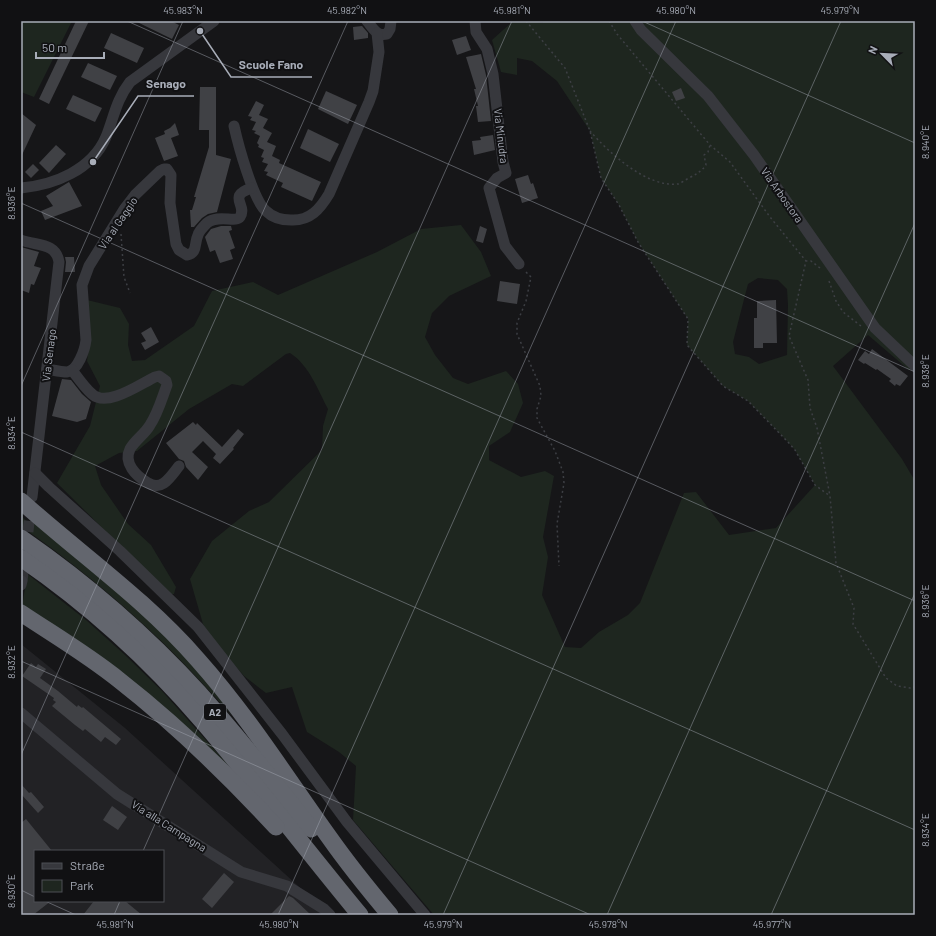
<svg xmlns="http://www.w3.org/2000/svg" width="936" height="936" font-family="Barlow,sans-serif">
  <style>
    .built { fill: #222225; fill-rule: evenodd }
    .green { fill: #1e261f; fill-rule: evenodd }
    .building { fill: #404145 }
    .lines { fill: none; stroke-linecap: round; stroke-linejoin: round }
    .minor-tunnel { stroke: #333438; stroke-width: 11; stroke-dasharray: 11 5.5; stroke-linecap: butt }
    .path { stroke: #3d3f44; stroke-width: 1.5; stroke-dasharray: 2 3; stroke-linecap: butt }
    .minor { stroke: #37383d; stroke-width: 11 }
    .highway { stroke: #63666e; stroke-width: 17 }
    .ticks { fill: none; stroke: #a8adb8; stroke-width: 1; stroke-opacity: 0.45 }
    .labels { text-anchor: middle; stroke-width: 4; stroke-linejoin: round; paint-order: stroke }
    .shield { fill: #111113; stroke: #7b7e86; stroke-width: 1 }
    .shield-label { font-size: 10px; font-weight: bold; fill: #a8adb8 }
    .street-label { font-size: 11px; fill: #a8adb8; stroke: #111113 }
    .leader { fill: none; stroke: #a8adb8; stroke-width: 1.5 }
    .callout-dot { fill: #a8adb8; stroke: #111113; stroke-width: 1.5 }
    .callout-label { font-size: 12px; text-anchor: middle; font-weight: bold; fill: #a8adb8; stroke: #111113; stroke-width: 4; stroke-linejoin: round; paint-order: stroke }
    .neatline { fill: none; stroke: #a8adb8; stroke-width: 1.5 }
    .ticks-label { font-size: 10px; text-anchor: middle; fill: #a8adb8 }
  </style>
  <rect width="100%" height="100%" fill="#161618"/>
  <!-- built -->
  <path class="built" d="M21 644 125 728 330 915H21ZM35 851H163V901H35Z"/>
  <!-- green -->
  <g class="green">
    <polygon points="21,21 72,21 34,97 21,92"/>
    <path d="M513 21H528L543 23V21H915V364L909 370 868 335 833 366 902 459 915 481V915H434L353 820 356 766 339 752 307 732 292 687 266 693 244 676 205 631 190 579 212 541 249 511 269 502 322 450 323 426 328 409C318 390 309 365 290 353L286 354 243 386 232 384 189 409 137 451 119 453 95 466 101 485 128 524 151 545 176 587 174 594H169L57 483 90 426 100 386 87 361 89 347 87 300 120 308 129 324 128 345 132 361 145 360 194 326 212 291 253 282 278 295 377 252 421 229 461 225 481 252 491 276 449 296 432 313 425 337 435 355 453 378 468 384 506 371 518 384 523 403 510 432 489 446V460L521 477 545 471 554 476 543 537 548 557 542 595 565 647 581 648 599 632 628 615 640 603 684 493 696 492 729 535 776 528 815 485 795 450 787 441 748 401 723 386 687 345 688 319 638 242 619 205 601 178 590 131 557 81 532 61 517 58V75L501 72 492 40ZM758 278 778 280 787 289 788 305 787 355 759 364 749 357 735 354 733 342 748 284Z"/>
    <path d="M21 509 23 512V518L32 525 33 521 75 553 183 652 233 716C208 690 184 662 157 637 115 597 69 560 21 526Z"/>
    <polygon points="21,569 86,620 125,655 162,691 230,767 22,607 26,582 21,579"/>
  </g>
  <!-- building -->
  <g class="building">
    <polygon points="76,21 89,21 49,104 39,99"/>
    <polygon points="135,21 171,21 179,25 172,39"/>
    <polygon points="362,26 368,33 368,38 354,40 353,27"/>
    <polygon points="111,33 144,48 137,63 104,48"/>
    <polygon points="466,36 471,50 457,55 452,40"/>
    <polygon points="481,54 486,75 491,121 478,122 476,106 478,106 474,89 476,89 466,57"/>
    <polygon points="88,63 117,76 110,90 81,77"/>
    <polygon points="200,87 216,87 216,155 231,159 217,212 208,214 202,218 194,227 191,227 190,210 192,210 196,197 194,197 209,147 209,130 199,130"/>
    <polygon points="681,88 685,98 676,101 672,92"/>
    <polygon points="326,91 357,105 348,124 318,109"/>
    <polygon points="73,95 102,108 95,122 66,109"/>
    <polygon points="256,101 264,105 259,115 268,119 263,128 272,133 267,142 276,146 272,156 280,160 279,163 321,182 312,201 281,187 283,183 266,175 268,172 264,171 268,164 262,162 264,158 261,157 264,150 258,147 259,145 257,143 260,136 254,133 256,131 252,130 256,122 250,120 252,117 248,116"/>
    <polygon points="21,113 36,125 21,157"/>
    <polygon points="175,123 179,135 171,138 178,156 164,161 155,138 165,134 164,131 170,128"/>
    <polygon points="308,129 339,144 330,162 300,148"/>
    <polygon points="493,135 495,150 474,155 472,141 481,140 480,137"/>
    <polygon points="56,145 66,154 49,173 39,163"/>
    <polygon points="33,164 39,170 31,178 25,172"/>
    <polygon points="528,175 531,184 533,183 538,198 522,203 515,179"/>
    <polygon points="69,182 82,206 45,220 41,211 53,206 46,196"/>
    <polygon points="221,226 231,226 232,230 229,231 235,248 230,250 233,259 220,263 215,250 210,252 205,237 211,229"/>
    <polygon points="480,226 487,229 483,243 476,241"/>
    <polygon points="21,247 39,252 34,266 41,268 34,285 31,284 29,293 21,290"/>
    <polygon points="65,257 74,257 75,272 65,272 66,262"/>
    <polygon points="500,281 520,284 517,304 497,301"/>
    <polygon points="776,300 777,343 763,343 763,348 754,348 754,318 757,318 757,301"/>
    <polygon points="151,327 159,342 145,350 141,343 146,341 141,333"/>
    <polygon points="872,349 908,376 900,386 896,384 895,386 889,381 891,379 877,369 876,370 865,363 864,364 858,360 865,351 869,354"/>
    <polygon points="62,379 71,380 82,394 91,402 86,419 77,422 52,416"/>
    <polygon points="193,422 196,425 197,423 222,447 238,429 244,434 233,448 234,449 220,464 213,458 216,454 203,441 192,452 208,467 198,480 186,467 184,461 179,459 166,443"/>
    <polygon points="31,663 36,667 38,664 46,669 40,678 58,691 77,707 78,705 82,708 83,707 121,739 116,745 105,737 101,742 85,729 83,731 75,725 52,706 56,702 53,700 54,698 22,676"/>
    <polygon points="21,784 29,793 31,792 44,807 38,813 21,794"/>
    <polygon points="112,806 127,817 118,830 103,820"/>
    <polygon points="26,819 52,851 35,851 35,901 51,901 33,915 24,915 21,912 21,823"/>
    <polygon points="224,873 234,882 212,908 202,899"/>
    <polygon points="289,896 293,898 311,915 270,915"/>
    <polygon points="94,901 125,901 142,915 83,915"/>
  </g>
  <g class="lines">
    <!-- minor-tunnel -->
    <polyline class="minor-tunnel" points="22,581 31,506"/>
    <!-- path -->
    <g class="path">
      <polyline points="526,21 565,68 590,131 601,178 619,205 638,242 688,319 687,345 723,386 748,401 787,441 795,450 815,485 830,496 836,563 854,608 853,624 886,678 897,686 910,688 915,687"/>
      <polyline points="609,21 617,34 710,145 730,162 770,217 806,261"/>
      <path d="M590 131C608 152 647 188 678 184 681 183 685 180 689 178 696 174 701 172 706 165L704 155 708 152 710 145"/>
      <polyline points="121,234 124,277 130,293"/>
      <polyline points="820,268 811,261 806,261 789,336 808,380 810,408 817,428 830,496"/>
      <polyline points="526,272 531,277 526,301 517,323 517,334 540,386 541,396 537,409 537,418 555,451 563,472 564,483 557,524 559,566"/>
      <polyline points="829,281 836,301 843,312 861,326"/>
    </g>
    <!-- minor -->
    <g class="minor">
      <path d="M367 21C373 28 377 37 387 34L390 29 391 21"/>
      <polyline points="475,21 476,32 487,49 493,74 503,162 506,173 497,178 489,188 505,246 519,264"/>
      <polyline points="635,21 641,30 708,96 754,155 875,328 915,366"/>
      <path d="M234 126C238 144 253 200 266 211 272 217 282 220 291 220 310 221 320 209 329 194L369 102 373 91 379 52 377 33"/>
      <path d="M21 188C54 185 92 170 106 137 114 117 116 100 130 82L214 21"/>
      <path d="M21 240C36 246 56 242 59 262L32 497"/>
      <path d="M47 369C53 370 61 372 67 372 78 371 85 349 86 340L82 285 89 266 125 208 135 195 160 171 164 169H167L171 175 170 203 176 244 179 250 187 255C198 253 194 243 198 235 199 231 204 226 207 223 218 214 236 223 240 217 248 205 226 196 252 188"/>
      <path d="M72 370C78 378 85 388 92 394 107 408 140 384 155 377L159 376 166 381 167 385C162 398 158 413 150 425 145 434 135 440 130 449 123 463 136 476 148 483 162 492 171 476 179 466"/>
      <polyline points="35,473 49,487 120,551 198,627 282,734 347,822 425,915"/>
      <polyline points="21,585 22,581"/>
      <polyline points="21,713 117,794 241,872 287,886 324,909 330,915"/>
    </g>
    <!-- highway -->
    <g class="highway">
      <path d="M21 501C80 554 145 599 198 660 247 715 286 777 329 837 348 864 369 890 390 915"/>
      <path d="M21 538C86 583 146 635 199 693 238 737 275 783 311 829"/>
      <path d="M21 558C88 604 150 660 203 722 257 785 307 851 360 915"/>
      <path d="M21 613C54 635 88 655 119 680 174 723 228 775 276 827"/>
    </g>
  </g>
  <!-- ticks -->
  <path class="ticks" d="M127 21 915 372M642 21 915 143M21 203 915 601M21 386 183 21M21 432 915 830M21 661 591 915M21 755 348 21M143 851 512 21M21 890 35 897M45 901 76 915M114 915 120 901M278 915 676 21M443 915 841 21M607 915 915 223M771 915 915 593"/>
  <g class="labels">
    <!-- shield labels -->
    <rect class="shield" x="204" y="704" width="22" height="16" rx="3"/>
    <g class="shield-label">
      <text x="215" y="716">A2</text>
    </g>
    <!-- street labels -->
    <g class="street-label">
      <text transform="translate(501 136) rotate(83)" y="4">Via Minudra</text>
      <text transform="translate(782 195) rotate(55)" y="4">Via Arbostora</text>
      <text transform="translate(118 223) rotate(-56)" y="4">Via al Gaggio</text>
      <text transform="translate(49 355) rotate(-83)" y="4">Via Senago</text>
      <text transform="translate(169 826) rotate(32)" y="4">Via alla Campagna</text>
    </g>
  </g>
  <!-- callouts -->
  <path class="leader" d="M200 31L231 77H312M93 162L138 96H194"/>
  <g class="callout-dot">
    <circle cx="200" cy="31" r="4"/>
    <circle cx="93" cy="162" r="4"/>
  </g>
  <g class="callout-label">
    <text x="271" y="69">Scuole Fano</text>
    <text x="166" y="88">Senago</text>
  </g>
  <!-- border -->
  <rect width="936" height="936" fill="none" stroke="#111113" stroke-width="44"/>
  <!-- legend -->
  <rect x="34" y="850" width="130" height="52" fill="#111113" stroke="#4d4f55"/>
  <rect x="42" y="863" width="20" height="6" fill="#37383d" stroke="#4d4f55"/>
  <text x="70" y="870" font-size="12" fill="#a8adb8">Straße</text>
  <rect x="42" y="880" width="20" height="12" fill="#1e261f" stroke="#4d4f55"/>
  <text x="70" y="890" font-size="12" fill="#a8adb8">Park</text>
  <!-- north arrow -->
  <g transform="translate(882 54) rotate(294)" stroke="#111113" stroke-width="3" paint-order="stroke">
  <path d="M0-3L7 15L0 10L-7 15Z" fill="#a8adb8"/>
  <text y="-6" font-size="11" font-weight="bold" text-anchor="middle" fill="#a8adb8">N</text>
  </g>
  <!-- scale -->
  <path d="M36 52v6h68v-6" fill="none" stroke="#a8adb8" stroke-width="2"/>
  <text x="42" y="52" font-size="12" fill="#a8adb8" stroke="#111113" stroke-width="3" paint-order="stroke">50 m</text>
  <rect x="22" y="22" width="892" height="892" class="neatline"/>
  <g class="ticks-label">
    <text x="183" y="14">45.983°N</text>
    <text x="347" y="14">45.982°N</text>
    <text x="512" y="14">45.981°N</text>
    <text x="676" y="14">45.980°N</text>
    <text x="840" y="14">45.979°N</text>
    <text transform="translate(925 142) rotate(-90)" y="4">8.940°E</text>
    <text transform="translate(11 203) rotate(-90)" y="4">8.936°E</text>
    <text transform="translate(925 371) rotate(-90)" y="4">8.938°E</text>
    <text transform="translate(11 433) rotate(-90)" y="4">8.934°E</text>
    <text transform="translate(925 601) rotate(-90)" y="4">8.936°E</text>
    <text transform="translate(11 662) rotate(-90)" y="4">8.932°E</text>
    <text transform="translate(925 830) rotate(-90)" y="4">8.934°E</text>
    <text transform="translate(11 891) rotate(-90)" y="4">8.930°E</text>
    <text x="115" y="928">45.981°N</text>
    <text x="279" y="928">45.980°N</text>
    <text x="443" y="928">45.979°N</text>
    <text x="608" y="928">45.978°N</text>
    <text x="772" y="928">45.977°N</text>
  </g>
</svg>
